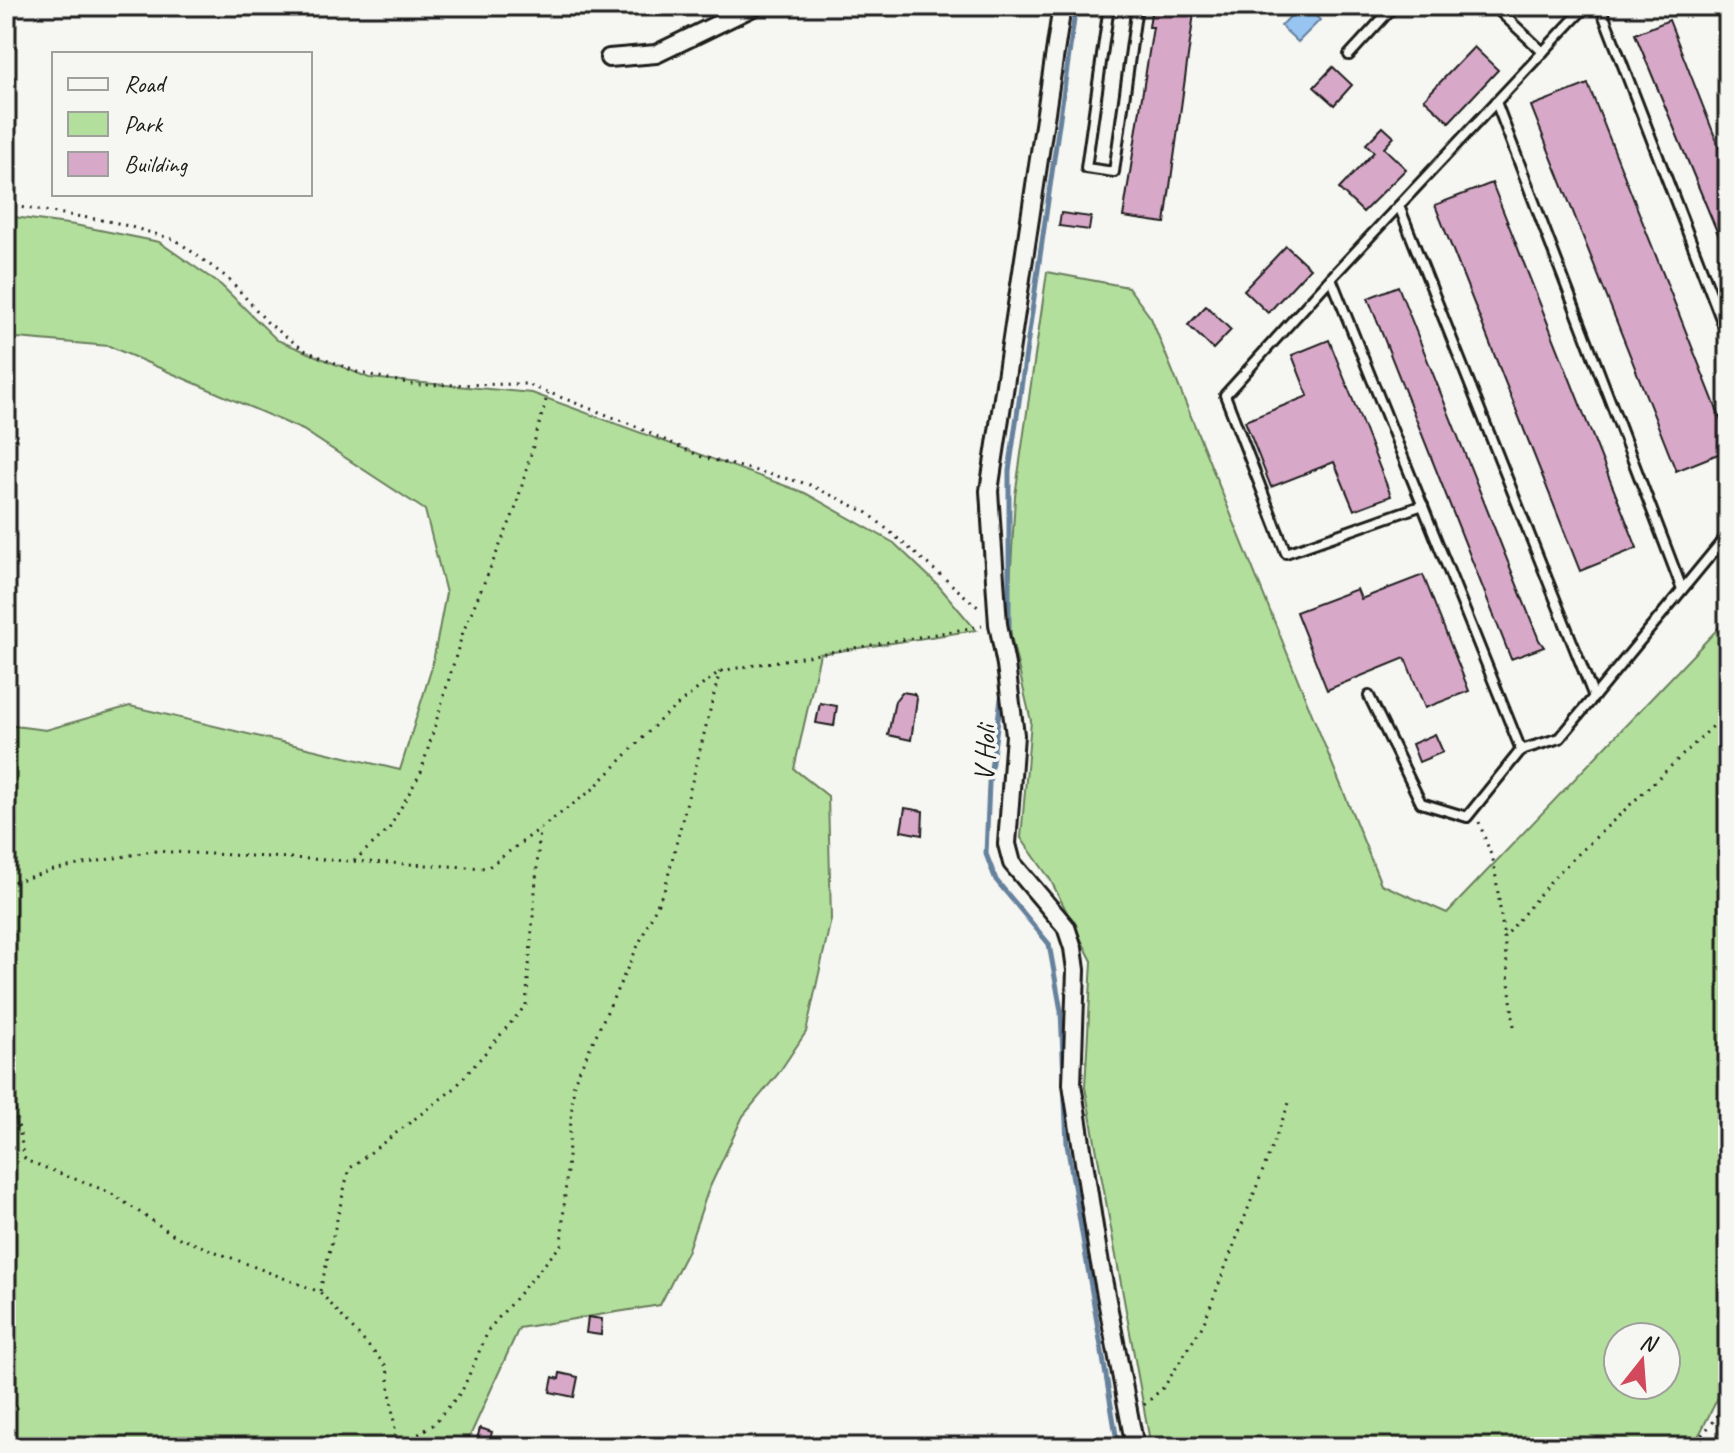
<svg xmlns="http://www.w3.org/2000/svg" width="1734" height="1453" font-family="Caveat,sans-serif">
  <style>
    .green { fill: #b3df9c; stroke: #687e5c; stroke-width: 2; fill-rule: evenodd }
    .water { fill: #97c4f1; stroke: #66819c; stroke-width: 2 }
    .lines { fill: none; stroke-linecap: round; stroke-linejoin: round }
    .stream { stroke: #66819c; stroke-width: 5 }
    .building { fill: #d8a8c8; stroke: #1c1c1c; stroke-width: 2 }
    .service-casing { stroke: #1c1c1c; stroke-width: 14 }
    .minor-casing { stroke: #1c1c1c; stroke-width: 22 }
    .path { stroke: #1c1c1c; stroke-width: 3; stroke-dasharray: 2 6; stroke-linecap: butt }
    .service { stroke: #f6f6f2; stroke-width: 8 }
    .minor { stroke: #f6f6f2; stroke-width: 16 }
    .labels { text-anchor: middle; stroke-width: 7; stroke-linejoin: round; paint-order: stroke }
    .street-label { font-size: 28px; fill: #1c1c1c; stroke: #f6f6f2 }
  </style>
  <rect width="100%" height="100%" fill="#f6f6f2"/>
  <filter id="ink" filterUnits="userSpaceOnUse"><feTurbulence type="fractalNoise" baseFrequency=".0125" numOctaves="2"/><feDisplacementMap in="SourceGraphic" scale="16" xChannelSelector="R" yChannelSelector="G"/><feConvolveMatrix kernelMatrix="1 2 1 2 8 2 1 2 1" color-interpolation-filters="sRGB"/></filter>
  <g filter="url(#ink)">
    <!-- green -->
    <g class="green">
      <polygon points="6,216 75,225 159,242 221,285 277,340 369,378 532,393 805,493 894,543 938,585 976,630 820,654 794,769 828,796 831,919 806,1032 778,1074 743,1116 708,1191 687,1252 660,1305 519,1328 465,1447 6,1447 6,725 46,730 130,706 400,770 432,667 446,593 425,510 303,430 109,346 6,337"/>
      <path d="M1047 272 1128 287 1151 318 1381 884 1447 913 1728 618V1378L1693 1447H1151L1085 1087 1092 961 1050 879 1021 838 1031 721 1008 623 1015 496ZM1618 1337H1666V1385H1618Z"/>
    </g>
    <!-- water -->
    <polygon class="water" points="1300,6 1305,6 1320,20 1298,42 1281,26"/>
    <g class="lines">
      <!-- stream -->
      <g class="stream">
        <polyline points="1009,646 1009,471 1076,6"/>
        <polyline points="1002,692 989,783 986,854 996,880 1049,944 1061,1011 1067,1144 1118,1447"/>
      </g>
    </g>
    <!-- building -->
    <g class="building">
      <polygon points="1152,6 1195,6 1165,223 1123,217 1153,27 1149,27"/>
      <polygon points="1669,20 1728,170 1728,258 1635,34"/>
      <polygon points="1474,47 1498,70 1449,122 1424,99"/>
      <polygon points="1333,67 1352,85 1334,105 1314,87"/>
      <polygon points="1588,84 1728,438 1728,450 1676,471 1531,106"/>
      <polygon points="1383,127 1394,137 1384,148 1406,169 1363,212 1339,189 1374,152 1366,144"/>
      <polygon points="1492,183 1637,548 1580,571 1435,205"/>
      <polygon points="1061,213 1091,217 1089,230 1059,226"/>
      <polygon points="1286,246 1310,268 1268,313 1244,290"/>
      <polygon points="1398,286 1539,640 1544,647 1511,659 1368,298"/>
      <polygon points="1206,306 1231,330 1213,349 1188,325"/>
      <polygon points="1329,340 1391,496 1354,510 1334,462 1271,487 1245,421 1308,396 1292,355"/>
      <polygon points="1423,575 1469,691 1425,708 1405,658 1327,690 1296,612 1357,589 1361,599"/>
      <polygon points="902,692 914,694 917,699 911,740 888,735 895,701"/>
      <polygon points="820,703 837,706 834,726 816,723"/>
      <polygon points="1435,734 1443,752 1419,762 1412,744"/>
      <polygon points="905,808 923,811 922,835 901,831"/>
      <polygon points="588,1317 602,1319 601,1335 586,1333"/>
      <polygon points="560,1373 578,1377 574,1397 550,1392 553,1377 559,1379"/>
      <polygon points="480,1428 492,1432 488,1447 475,1447"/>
    </g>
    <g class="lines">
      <defs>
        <g id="service">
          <polyline points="1109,6 1086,168 1114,172 1137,6"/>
          <polyline points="1494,6 1543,52"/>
          <polyline points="1600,6 1728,337"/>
          <polyline points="1349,55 1394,6"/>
          <polyline points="1496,102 1682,589"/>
          <polyline points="1399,206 1594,697"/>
          <polyline points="1331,278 1521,750"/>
          <polyline points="1423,505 1286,553 1225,395 1331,278 1586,6"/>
          <polyline points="1369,696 1421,803 1467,817 1521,750 1560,738 1728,534"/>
        </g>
        <g id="minor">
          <polyline points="1062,6 989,491 998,624 1006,665 1015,735 1007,844 1012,863 1066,927 1073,948 1076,970 1072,1084 1098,1253 1135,1447"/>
          <polyline points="609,58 656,54 755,6"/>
        </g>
      </defs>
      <!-- service casing -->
      <use href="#service" class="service-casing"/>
      <!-- minor casing -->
      <use href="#minor" class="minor-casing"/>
      <!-- path -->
      <g class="path">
        <polyline points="6,205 114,222 176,240 229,279 268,323 304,350 357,372 416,385 526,384 628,423 702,457 808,484 868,513 979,608"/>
        <polyline points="1479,822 1494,863 1504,938"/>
        <polyline points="354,861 389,829 421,772 463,632 515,510 548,393"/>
        <polyline points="6,884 57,869 152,851 487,868 592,790 664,716 720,671 982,626"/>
        <polyline points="1514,1026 1504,938 1554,877 1728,712"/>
        <polyline points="6,1063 25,1160 109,1192 177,1237 320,1292 387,1367 397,1446"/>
        <polyline points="320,1291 349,1169 455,1088 526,1005 540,829"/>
        <polyline points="1144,1405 1164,1387 1203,1325 1289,1103"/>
        <polyline points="398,1447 433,1425 462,1391 489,1329 561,1245 574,1082 665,888 720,671"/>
        <polyline points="1691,1447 1715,1420 1728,1397"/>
      </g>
      <!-- service -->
      <use href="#service" class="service"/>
      <!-- minor -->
      <use href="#minor" class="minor"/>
    </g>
  </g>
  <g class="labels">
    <!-- street labels -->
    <g class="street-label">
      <text transform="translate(984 753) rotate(-88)" y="10">V Holi</text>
    </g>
  </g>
  <!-- margin -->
  <rect width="1734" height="1453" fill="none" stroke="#f6f6f2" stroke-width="32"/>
  <rect x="16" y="16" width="1702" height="1421" fill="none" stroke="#1c1c1c" stroke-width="3" filter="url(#ink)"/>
  <!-- legend -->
  <rect x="52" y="52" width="260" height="144" fill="#f6f6f2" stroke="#9f9f9c" stroke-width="2"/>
  <rect x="68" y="78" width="40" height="12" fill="#f6f6f2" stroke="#9f9f9c" stroke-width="2"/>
  <text x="124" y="92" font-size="24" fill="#1c1c1c">Road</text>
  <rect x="68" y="112" width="40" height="24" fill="#b3df9c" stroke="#9f9f9c" stroke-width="2"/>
  <text x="124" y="132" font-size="24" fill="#1c1c1c">Park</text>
  <rect x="68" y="152" width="40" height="24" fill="#d8a8c8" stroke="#9f9f9c" stroke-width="2"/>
  <text x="124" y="172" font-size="24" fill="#1c1c1c">Building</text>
  <!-- north arrow -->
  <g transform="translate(1642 1361) rotate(17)"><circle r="38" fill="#f6f6f2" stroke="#9f9f9c" stroke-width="2"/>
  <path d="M0-6L14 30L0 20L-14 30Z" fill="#d1495b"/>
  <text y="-12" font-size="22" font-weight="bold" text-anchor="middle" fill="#1c1c1c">N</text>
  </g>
</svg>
